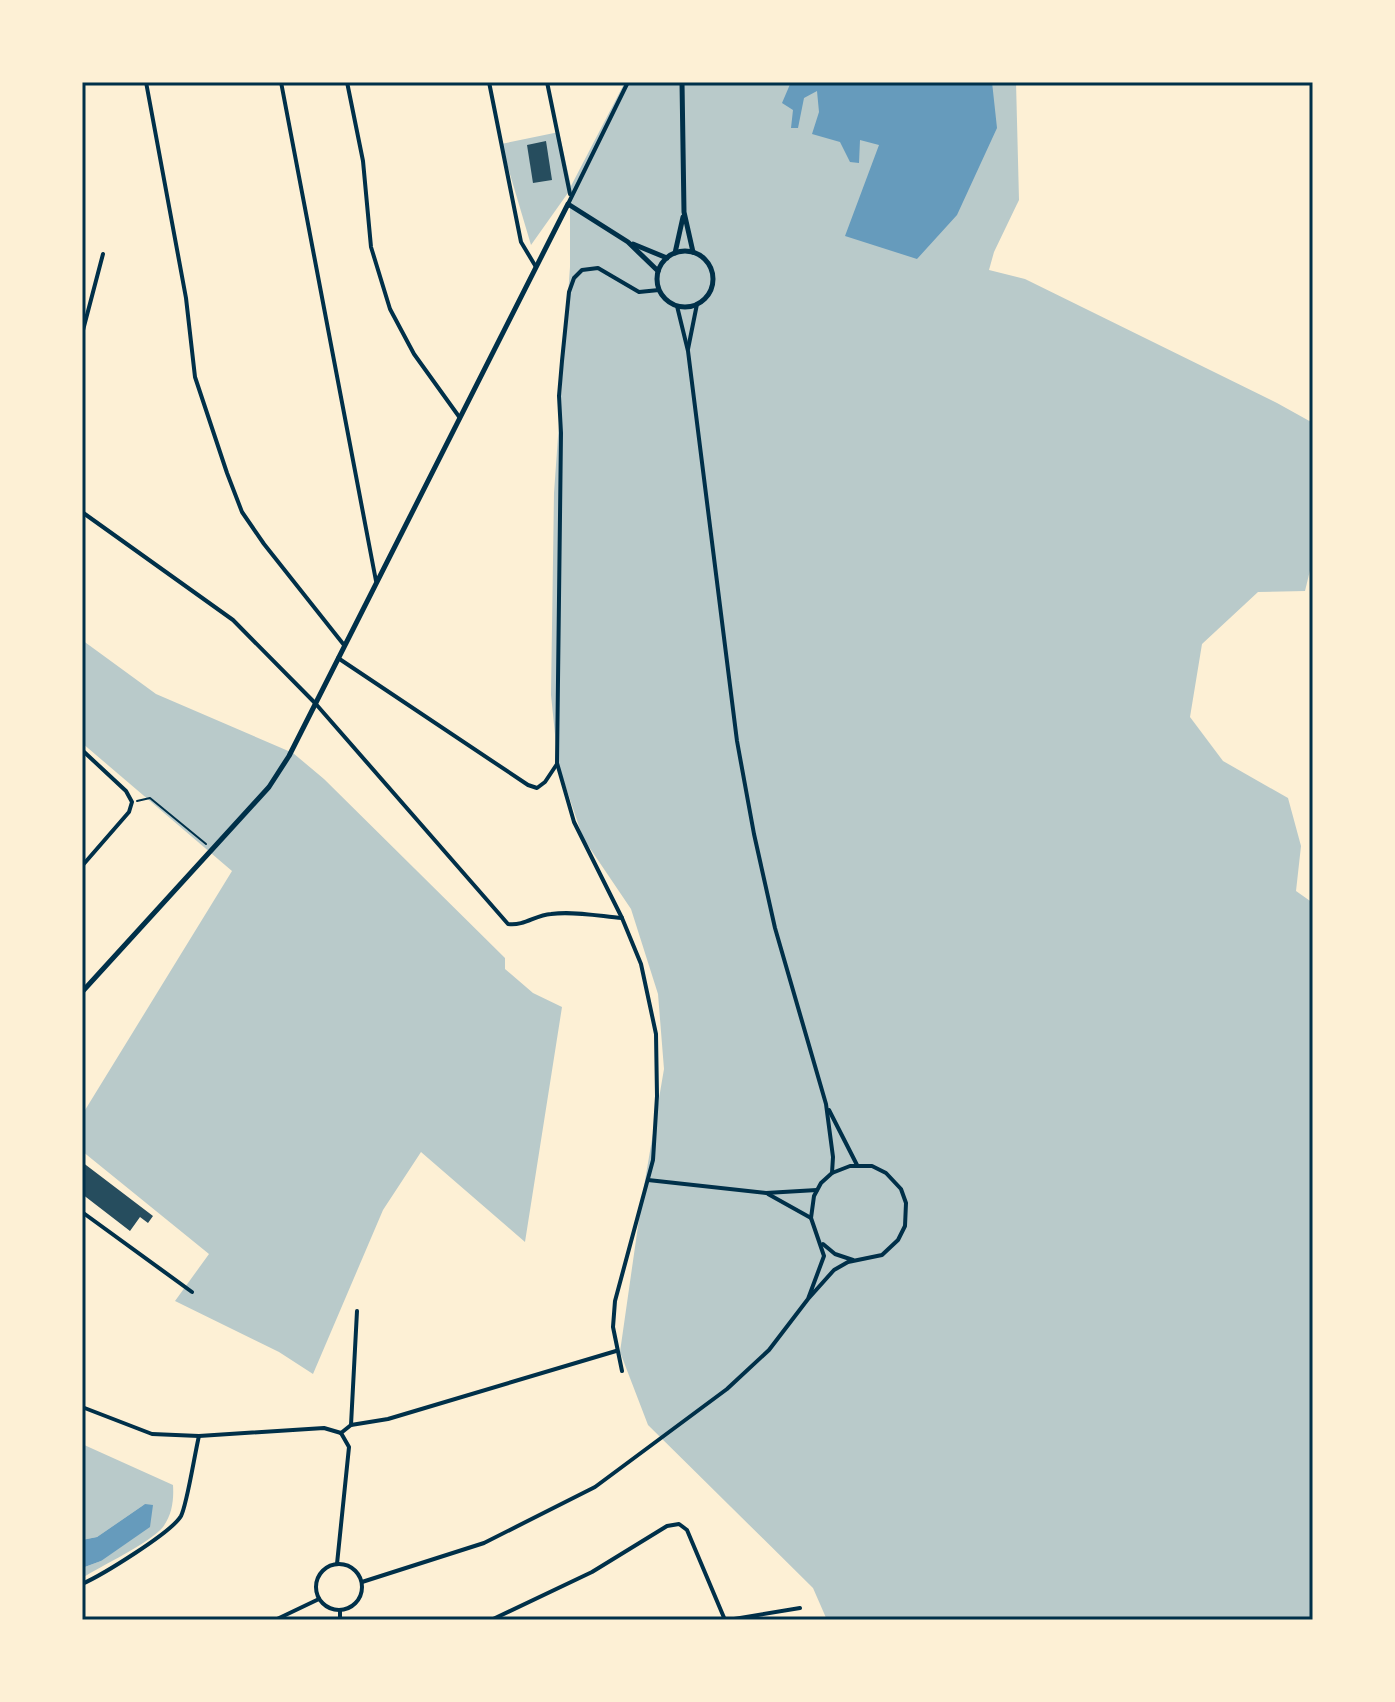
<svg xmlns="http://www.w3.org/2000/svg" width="1395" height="1702" font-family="Overpass,sans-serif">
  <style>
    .green { fill: #b9caca }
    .water { fill: #669bbc }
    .building { fill: #264d5e }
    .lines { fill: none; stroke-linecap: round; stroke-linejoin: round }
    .path { stroke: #003049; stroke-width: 2 }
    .minor { stroke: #003049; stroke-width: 4 }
    .tertiary { stroke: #003049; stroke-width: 4 }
    .secondary { stroke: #003049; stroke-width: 5 }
    .neatline { fill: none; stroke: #003049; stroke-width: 3 }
  </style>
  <rect width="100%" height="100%" fill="#fdf0d5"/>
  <!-- green -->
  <g class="green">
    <polygon points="625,82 1016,82 1019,200 994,252 989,270 1025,279 1277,403 1313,423 1313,558 1305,591 1258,592 1202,644 1190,717 1223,761 1288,798 1301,846 1296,891 1313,903 1313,1620 827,1620 813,1588 648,1425 620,1352 642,1198 664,1069 658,994 631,909 583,838 558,764 551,695 554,493 570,267 570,190 531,245 501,144 559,132 571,186"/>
    <polygon points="82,640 156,694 293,753 324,779 505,958 505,969 533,993 562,1007 525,1242 421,1152 383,1210 313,1374 279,1352 175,1301 209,1254 82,1151 82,1115 232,871 82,743"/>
    <path d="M82 1444 173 1485C174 1500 172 1515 163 1527 150 1543 101 1566 82 1578V1568L101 1561 145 1504 97 1537 82 1540Z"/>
  </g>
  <!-- water -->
  <g class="water">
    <polygon points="791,82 992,82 997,128 957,215 917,259 845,236 879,145 860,140 859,163 850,162 840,142 812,134 819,112 817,91 804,98 798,128 791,128 793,110 782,103"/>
    <polygon points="145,1504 153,1505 150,1527 101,1561 82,1568 82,1540 97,1537"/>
  </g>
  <!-- building -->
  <g class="building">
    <polygon points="546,141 552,180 533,183 527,145"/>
    <polygon points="82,1162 153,1216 148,1223 140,1217 130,1231 82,1194"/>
  </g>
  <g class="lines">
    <!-- path -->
    <polyline class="path" points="137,801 150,798 206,844"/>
    <!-- minor -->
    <g class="minor">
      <polyline points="146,82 186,298 195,377 227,473 242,512 264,544 344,645"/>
      <polyline points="281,82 376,581"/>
      <polyline points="347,82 363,161 371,247 390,309 414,354 460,418"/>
      <polyline points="489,82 521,242 536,267"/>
      <polyline points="547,82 570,194"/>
      <polyline points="568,204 628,82"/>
      <polyline points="82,334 103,254"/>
      <path d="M82 512 233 620 315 703 508 924C525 926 535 915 551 914 574 911 599 916 622 918"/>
      <polyline points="338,658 528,785 537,788 545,782 557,764"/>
      <polyline points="82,750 126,791 132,802 129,812 82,866"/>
      <polyline points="648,1180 766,1193 817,1190"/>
      <polyline points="768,1194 811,1218"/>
      <polyline points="82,1212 192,1292"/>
      <polyline points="622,1371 613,1327 615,1301 653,1160 657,1096 656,1034 641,964 622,918 574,822 557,763 561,433 559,396 562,361 569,292 574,278 582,270 598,268 639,292 659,290"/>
      <polyline points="82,1407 152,1434 199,1436 324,1428 341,1433"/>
      <polyline points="351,1425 357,1311"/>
      <polyline points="341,1433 351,1425 388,1419 616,1351"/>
      <polyline points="337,1564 349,1447 341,1433"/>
      <path d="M82 1584C102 1575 171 1533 181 1516 187 1505 195 1452 199 1436"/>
      <polyline points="340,1610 340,1620"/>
      <polyline points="491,1620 592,1572 667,1526 679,1524 687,1530 725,1620"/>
      <polyline points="728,1620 800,1608"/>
    </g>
    <!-- tertiary -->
    <g class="tertiary">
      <polyline points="677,306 688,351 737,741 754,834 775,928 826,1104 833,1157 832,1173"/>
      <polyline points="688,349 697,304"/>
      <polyline points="829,1110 857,1165"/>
      <polyline points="823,1244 835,1254 853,1260"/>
      <circle cx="339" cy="1587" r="23"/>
      <polyline points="362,1582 484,1543 595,1487 727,1389 769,1350 808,1299 834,1270 848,1262 882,1255 898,1240 905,1226 906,1203 901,1189 886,1173 872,1166 850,1166 832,1173 821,1183 814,1196 811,1218 824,1256 808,1299"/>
      <polyline points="275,1620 319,1599"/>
    </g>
    <!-- secondary -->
    <g class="secondary">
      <polyline points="682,82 684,212 693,252"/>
      <polyline points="633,244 667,258"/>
      <circle cx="685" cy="279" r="28"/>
      <polyline points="675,253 683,217"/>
      <polyline points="82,992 269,787 289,756 568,204 628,242 658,271"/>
    </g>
  </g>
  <!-- border -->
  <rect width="1395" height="1702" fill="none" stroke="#fdf0d5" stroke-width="168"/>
  <rect x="84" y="84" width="1227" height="1534" class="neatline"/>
</svg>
